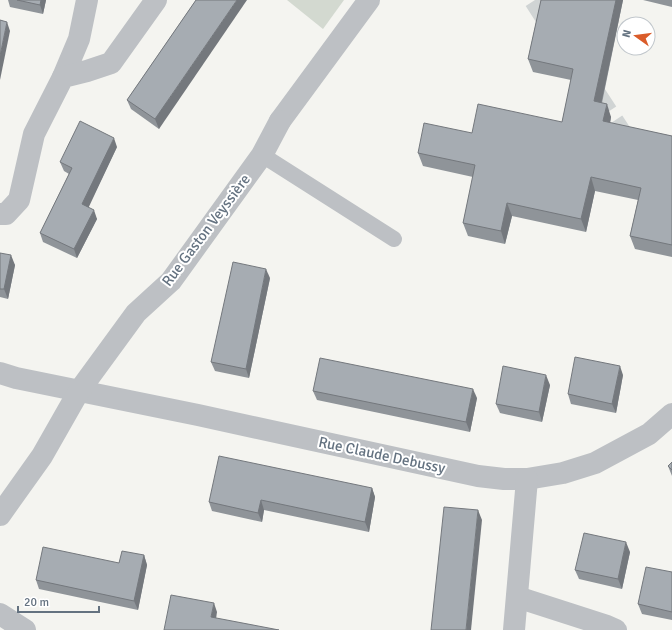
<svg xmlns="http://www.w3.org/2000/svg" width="672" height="630" font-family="Signika,sans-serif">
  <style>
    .green { fill: #d3d9d0 }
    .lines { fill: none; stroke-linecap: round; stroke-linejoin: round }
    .trunk-tunnel { stroke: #d0d4d4; stroke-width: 22; stroke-dasharray: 22 11; stroke-linecap: butt }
    .service { stroke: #bdc0c4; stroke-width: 16 }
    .pedestrian { stroke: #bdc0c4; stroke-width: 22 }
    .minor { stroke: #bdc0c4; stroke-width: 22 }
    .wall { fill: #8f9499 }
    .shaded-wall { fill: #74787d }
    .building { fill: #a6acb2; stroke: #74787d }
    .labels { text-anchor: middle; stroke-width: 4; stroke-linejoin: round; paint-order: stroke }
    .street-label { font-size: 15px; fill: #647280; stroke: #fff }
  </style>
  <rect width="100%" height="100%" fill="#f4f4f0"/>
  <!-- green -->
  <polygon class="green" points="287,0 344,0 323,29"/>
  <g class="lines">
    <!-- trunk-tunnel -->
    <g class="trunk-tunnel">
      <polyline points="535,0 556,33"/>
      <polyline points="595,94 631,149"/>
    </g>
    <!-- service -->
    <polyline class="service" points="262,155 394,239"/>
    <!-- pedestrian -->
    <polyline class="pedestrian" points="280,121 369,0"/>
    <!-- minor -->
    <g class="minor">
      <polyline points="63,77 79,39 87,0"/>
      <polyline points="0,214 6,214 19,200 34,134 63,77 87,71 111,63 156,0"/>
      <polyline points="0,373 16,378 198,415 478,476 504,479 527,479 563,473 595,463 649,434 672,414"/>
      <polyline points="0,515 42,456 79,391 136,313 171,281 262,155 280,121"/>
      <polyline points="517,597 607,626 616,630"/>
      <polyline points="0,614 25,630"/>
      <polyline points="514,630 527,479"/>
    </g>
  </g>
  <!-- wall -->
  <g class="wall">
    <polygon points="8,0 46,0 43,14 10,7"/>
    <polygon points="196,0 159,129 131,109 127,100"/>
    <polygon points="541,0 623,0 602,103 611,117 610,123 672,136 672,257 635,249 630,236 638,200 595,191 586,232 512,216 505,244 468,236 463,223 473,177 423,166 418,153 472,133 562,122 571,80 533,72 528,59"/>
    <polygon points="643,0 672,0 672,7"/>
    <polygon points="117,147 88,207 97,219 77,258 43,242 40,233 69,174 64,171 60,162"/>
    <polygon points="0,253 15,265 8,299 0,297"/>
    <polygon points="270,278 249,378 215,371 211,362"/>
    <polygon points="623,375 616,413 571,404 568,394"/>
    <polygon points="550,385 542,422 500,413 496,404"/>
    <polygon points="313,391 477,398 470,432 317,400"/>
    <polygon points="672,462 672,476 668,466"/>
    <polygon points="372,488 375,497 369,532 264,510 262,522 212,511 209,502"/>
    <polygon points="630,552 622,589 579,579 575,570"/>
    <polygon points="144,555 147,565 138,610 39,589 36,580 119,563"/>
    <polygon points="672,572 672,620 642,614 638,604"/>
  </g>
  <!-- shaded-wall -->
  <g class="shaded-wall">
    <polygon points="41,0 46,0 43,14 40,5"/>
    <polygon points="237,0 247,0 159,129 155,119"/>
    <polygon points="616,0 623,0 599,114 594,101"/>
    <polygon points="7,22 10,31 0,80 0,56"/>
    <polygon points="607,104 611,117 608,134 603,121"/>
    <polygon points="114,138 117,147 86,213 82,204"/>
    <polygon points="591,177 595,191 586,232 581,219"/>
    <polygon points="507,203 512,216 505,244 501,231"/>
    <polygon points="94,210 97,219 77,258 74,249"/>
    <polygon points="11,255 15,265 8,299 4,289"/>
    <polygon points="266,269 270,278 249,378 246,369"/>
    <polygon points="620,366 623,375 616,413 612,404"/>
    <polygon points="546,375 550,385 542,422 539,412"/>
    <polygon points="473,389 477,398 470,432 466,422"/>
    <polygon points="372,488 375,497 369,532 365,522"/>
    <polygon points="261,500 264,510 262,522 258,513"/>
    <polygon points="478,510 482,520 471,630 466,630"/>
    <polygon points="626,542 630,552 622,589 618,579"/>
    <polygon points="144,555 147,565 138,610 134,601"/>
    <polygon points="214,603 217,612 215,626 211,617"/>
  </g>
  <!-- building -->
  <g class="building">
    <polygon points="17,0 41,0 40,5"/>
    <polygon points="196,0 237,0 155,119 127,100"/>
    <polygon points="541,0 616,0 594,101 607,104 603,121 672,136 672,245 630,236 641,188 591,177 581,219 507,203 501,231 463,223 475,165 418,153 424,123 472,133 478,104 562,122 573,69 528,59"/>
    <polygon points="0,20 7,22 0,56"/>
    <polygon points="80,121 114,138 82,204 94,210 74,249 40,233 72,168 60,162"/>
    <polygon points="0,253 11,255 4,289 0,289"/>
    <polygon points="233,262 266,269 246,369 211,362"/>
    <polygon points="575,357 620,366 612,404 568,394"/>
    <polygon points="320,358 473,389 466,422 313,391"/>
    <polygon points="503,366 546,375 539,412 496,404"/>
    <polygon points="219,456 372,488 365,522 261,500 258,513 209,502"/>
    <polygon points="672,462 672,470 668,466"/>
    <polygon points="444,507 478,510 466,630 431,630"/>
    <polygon points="584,533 626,542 618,579 575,570"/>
    <polygon points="43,547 119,563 122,551 144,555 134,601 36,580"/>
    <polygon points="646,567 672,572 672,612 638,604"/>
    <polygon points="171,595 214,603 211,617 279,630 164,630"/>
  </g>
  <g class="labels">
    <!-- street labels -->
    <g class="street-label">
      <text transform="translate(206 230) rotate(-53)" y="5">Rue Gaston Veyssière</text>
      <text transform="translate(382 455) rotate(12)" y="5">Rue Claude Debussy</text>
    </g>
  </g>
  <!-- north arrow -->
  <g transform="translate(636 36) rotate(284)"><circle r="19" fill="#ffffff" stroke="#c1c7cc"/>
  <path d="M0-3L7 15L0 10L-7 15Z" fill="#da5c2a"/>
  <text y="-6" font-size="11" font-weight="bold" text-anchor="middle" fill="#647280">N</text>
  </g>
  <!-- scale -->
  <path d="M18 606v6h81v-6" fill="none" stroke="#647280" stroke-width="2"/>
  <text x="24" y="606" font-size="12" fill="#647280" stroke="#ffffff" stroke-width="3" paint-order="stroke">20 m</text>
</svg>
